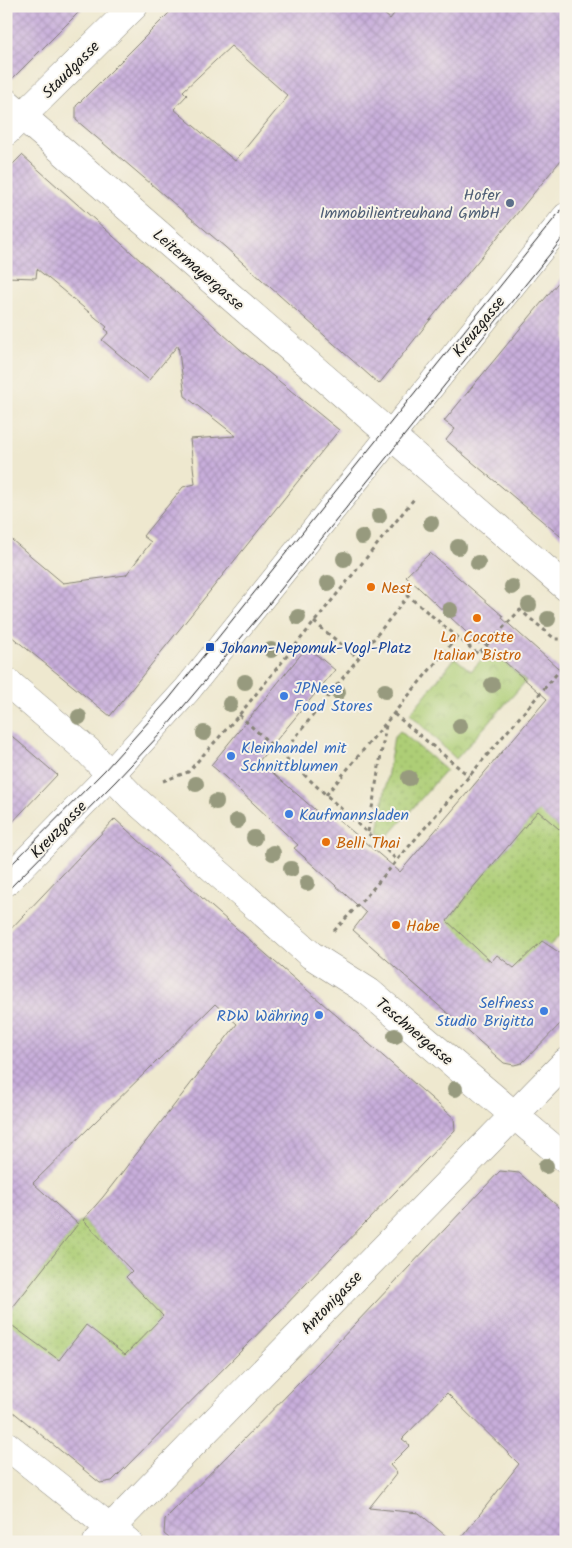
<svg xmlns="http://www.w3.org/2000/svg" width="572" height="1548" font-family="Kalam,sans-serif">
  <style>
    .grass { fill: url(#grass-dots); stroke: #647549 }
    .park { fill: url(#park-crowns); stroke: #647549 }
    .building { fill: url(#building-cross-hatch); fill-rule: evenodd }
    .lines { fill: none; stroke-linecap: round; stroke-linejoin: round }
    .minor-casing { stroke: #858276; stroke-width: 29 }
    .path { stroke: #858276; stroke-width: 3; stroke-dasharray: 4 4; stroke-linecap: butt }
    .minor { stroke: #fff; stroke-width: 28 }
    .tram { stroke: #1c1c1c; stroke-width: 1 }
    .tree { fill: #979a7e }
    .service-dot { fill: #5c6f8a; stroke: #f7f3e8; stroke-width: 2 }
    .food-dot { fill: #e8710a; stroke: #f7f3e8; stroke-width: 2 }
    .transit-dot { fill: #1a4fb4; stroke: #f7f3e8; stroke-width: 2 }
    .shop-dot { fill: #3f7fe0; stroke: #f7f3e8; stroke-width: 2 }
    .labels { text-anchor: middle; stroke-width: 4; stroke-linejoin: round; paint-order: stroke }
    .street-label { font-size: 16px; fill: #1c1c1c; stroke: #f7f3e8 }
    .service-label { font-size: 16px; fill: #4e5e75; stroke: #f7f3e8; text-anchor: end }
    .food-label { font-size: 16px; fill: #c56008; stroke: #f7f3e8; text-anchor: start }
    .transit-label { font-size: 16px; fill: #164399; stroke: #f7f3e8; text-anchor: start }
    .shop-label { font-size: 16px; fill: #366cbe; stroke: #f7f3e8; text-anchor: start }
  </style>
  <defs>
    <pattern id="grass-dots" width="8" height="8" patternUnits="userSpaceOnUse" patternTransform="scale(1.25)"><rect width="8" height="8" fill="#adce76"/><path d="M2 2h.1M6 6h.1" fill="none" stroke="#94b066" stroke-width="1.8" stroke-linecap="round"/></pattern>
    <pattern id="park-crowns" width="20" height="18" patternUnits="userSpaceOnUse" patternTransform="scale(1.25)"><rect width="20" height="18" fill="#adce76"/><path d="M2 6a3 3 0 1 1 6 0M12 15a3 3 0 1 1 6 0" fill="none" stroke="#94b066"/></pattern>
    <pattern id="building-cross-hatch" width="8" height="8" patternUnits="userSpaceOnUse" patternTransform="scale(1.25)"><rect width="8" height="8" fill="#c8aedb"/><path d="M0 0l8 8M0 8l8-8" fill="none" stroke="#ab95bb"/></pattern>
  </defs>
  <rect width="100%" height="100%" fill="#f7f3e8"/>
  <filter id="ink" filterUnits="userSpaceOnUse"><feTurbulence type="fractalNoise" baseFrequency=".02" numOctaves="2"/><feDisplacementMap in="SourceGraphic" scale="10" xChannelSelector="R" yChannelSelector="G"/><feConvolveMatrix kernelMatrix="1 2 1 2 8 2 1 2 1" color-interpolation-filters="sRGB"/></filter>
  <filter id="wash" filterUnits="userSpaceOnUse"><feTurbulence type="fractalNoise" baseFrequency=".0096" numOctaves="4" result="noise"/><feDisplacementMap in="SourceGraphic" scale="20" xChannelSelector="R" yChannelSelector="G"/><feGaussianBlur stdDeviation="1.12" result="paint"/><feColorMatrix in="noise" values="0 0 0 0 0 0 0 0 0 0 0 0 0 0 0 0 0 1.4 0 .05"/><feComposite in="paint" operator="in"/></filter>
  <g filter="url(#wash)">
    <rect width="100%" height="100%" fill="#eee8cf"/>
    <!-- grass -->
    <g class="grass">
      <polygon points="400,731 446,770 386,839 378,832 394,737"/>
      <polygon points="540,808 566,826 566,930 549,946 512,971 509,964 498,955 491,962 479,950 475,954 443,927 447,911 453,914 466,898 462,893 474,886 508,847 503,842 525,818 530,822"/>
      <polygon points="83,1220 132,1271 126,1277 159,1312 159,1321 169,1331 91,1387 34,1342 32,1345 6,1324 6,1316 78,1224"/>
    </g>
    <!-- park -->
    <polygon class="park" points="490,650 526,681 456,759 410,714 455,658 471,671"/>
    <g id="blocks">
      <!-- building -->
      <g class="building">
        <polygon points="6,6 85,6 6,85"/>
        <path d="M176 6H375L390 19 400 6H566V154L450 295 379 384 225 247 76 120V106ZM231 46 288 96 235 161 174 109 187 95 183 91Z"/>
        <polygon points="22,155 241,350 339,430 110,716 6,632 6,535 63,583 126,575 151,542 143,536 183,487 195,484 190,439 236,436 185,396 178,345 149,380 102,340 109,332 105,329 107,327 37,269 36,278 6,277 6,171"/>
        <polygon points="566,273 566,541 446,440 455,429 444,421"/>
        <polygon points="430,553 503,616 502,618 566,675 566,835 538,811 465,897 447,921 491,962 497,955 514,968 542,941 566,957 566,1018 522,1063 514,1065 504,1063 353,930 366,913 294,848 298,845 225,777 211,765 307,647 335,670 259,761 322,816 326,809 400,872 547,699 481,641 479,644 406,576"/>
        <polygon points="6,731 57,775 6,829"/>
        <polygon points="115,819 212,907 454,1118 455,1130 246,1346 112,1481 100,1483 6,1406 6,1321 59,1360 86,1325 125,1355 163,1316 126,1277 132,1271 83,1220 103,1197 237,1024 215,1004 33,1183 78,1224 6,1316 6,934"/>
        <polygon points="500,1171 519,1173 566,1213 566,1542 458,1542 519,1464 447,1393 402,1439 410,1445 390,1465 397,1473 369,1508 419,1513 453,1542 174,1542 164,1534 165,1519 302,1380"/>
      </g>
    </g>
  </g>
  <g filter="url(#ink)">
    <use href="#blocks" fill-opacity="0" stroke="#858276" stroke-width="1"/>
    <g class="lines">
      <defs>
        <g id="minor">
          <polyline points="6,102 566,587"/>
          <polyline points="6,132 134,6"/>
          <polyline points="6,681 88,751 132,797 311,955 369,992 566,1159"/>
          <polyline points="6,882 110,775 187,690 566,217"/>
          <polyline points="6,1445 128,1542"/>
          <polyline points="97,1542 566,1062"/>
        </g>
      </defs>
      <!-- minor casing -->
      <use href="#minor" class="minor-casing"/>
      <!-- path -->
      <g class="path">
        <polyline points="314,622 358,658"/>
        <polyline points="394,714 469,776"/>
        <polyline points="239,715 397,860"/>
        <polyline points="282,754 408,596 478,654 520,610 555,639 566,639"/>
        <polyline points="163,781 188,772 239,715 414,499"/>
        <polyline points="326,795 457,637"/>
        <polyline points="368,832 386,725"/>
        <polyline points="334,931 370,892 566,663"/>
      </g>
      <!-- minor -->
      <use href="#minor" class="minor"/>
      <!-- tram -->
      <g class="tram">
        <polyline points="6,870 105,770 168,700 566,204"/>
        <polyline points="6,892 116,781 162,732 261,614 566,234"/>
      </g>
    </g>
    <!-- trees -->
    <g class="tree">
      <circle cx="379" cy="516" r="8"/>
      <circle cx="431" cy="523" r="8"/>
      <circle cx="362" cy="537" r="8"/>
      <circle cx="458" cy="547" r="8"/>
      <circle cx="344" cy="559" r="8"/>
      <circle cx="478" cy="563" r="8"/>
      <circle cx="328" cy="583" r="8"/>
      <circle cx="512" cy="587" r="8"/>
      <circle cx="529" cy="605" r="8"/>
      <circle cx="450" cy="610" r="8"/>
      <circle cx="298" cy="617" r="8"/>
      <circle cx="548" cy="619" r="8"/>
      <circle cx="271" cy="650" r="8"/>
      <circle cx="245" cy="682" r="8"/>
      <circle cx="492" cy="685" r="8"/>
      <circle cx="385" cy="691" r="8"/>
      <circle cx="338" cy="692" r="8"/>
      <circle cx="230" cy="704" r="8"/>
      <circle cx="79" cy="717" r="8"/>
      <circle cx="460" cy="726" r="8"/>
      <circle cx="204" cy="733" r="8"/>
      <circle cx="409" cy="778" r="8"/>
      <circle cx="196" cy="784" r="8"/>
      <circle cx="216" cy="802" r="8"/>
      <circle cx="237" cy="821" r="8"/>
      <circle cx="254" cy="838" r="8"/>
      <circle cx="273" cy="853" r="8"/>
      <circle cx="291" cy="869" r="8"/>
      <circle cx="307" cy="883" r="8"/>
      <circle cx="395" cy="1036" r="8"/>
      <circle cx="455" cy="1089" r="8"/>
      <circle cx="546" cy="1166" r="8"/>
    </g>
  </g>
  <!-- markers -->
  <circle class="service-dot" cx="510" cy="203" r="5"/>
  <g class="food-dot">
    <circle cx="371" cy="587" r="5"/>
    <circle cx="477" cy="618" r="5"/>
    <circle cx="326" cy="842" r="5"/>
    <circle cx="396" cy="925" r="5"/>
  </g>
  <rect class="transit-dot" x="205" y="642" width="10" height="10" rx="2.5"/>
  <g class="shop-dot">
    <circle cx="284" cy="696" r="5"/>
    <circle cx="231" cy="756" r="5"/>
    <circle cx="289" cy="814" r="5"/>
    <circle cx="544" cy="1011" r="5"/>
    <circle cx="319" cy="1015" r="5"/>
  </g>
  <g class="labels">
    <!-- street labels -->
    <g class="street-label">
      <text transform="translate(70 69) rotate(-45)" y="6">Staudgasse</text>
      <text transform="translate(199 269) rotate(41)" y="6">Leitermayergasse</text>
      <text transform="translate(478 326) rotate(-51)" y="6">Kreuzgasse</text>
      <text transform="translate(58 829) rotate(-46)" y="6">Kreuzgasse</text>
      <text transform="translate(415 1031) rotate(40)" y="6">Teschnergasse</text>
      <text transform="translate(331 1302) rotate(-46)" y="6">Antonigasse</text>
    </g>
    <!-- service labels -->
    <g class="service-label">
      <text x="500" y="200">Hofer<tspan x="500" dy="18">Immobilientreuhand GmbH</tspan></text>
    </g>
    <!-- food labels -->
    <g class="food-label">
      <text x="381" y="593">Nest</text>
      <text x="477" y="642" text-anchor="middle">La Cocotte<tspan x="477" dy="18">Italian Bistro</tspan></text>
      <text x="336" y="848">Belli Thai</text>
      <text x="406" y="931">Habe</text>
    </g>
    <!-- transit labels -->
    <g class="transit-label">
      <text x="220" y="653">Johann-Nepomuk-Vogl-Platz</text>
    </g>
    <!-- shop labels -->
    <g class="shop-label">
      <text x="294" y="693">JPNese<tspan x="294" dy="18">Food Stores</tspan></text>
      <text x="241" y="753">Kleinhandel mit<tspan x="241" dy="18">Schnittblumen</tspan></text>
      <text x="299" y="820">Kaufmannsladen</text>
      <text x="534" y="1008" text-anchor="end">Selfness<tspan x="534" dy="18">Studio Brigitta</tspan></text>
      <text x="309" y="1021" text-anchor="end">RDW Währing</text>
    </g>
  </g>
  <!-- margin -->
  <rect width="572" height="1548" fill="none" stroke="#f7f3e8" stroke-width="25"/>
</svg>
